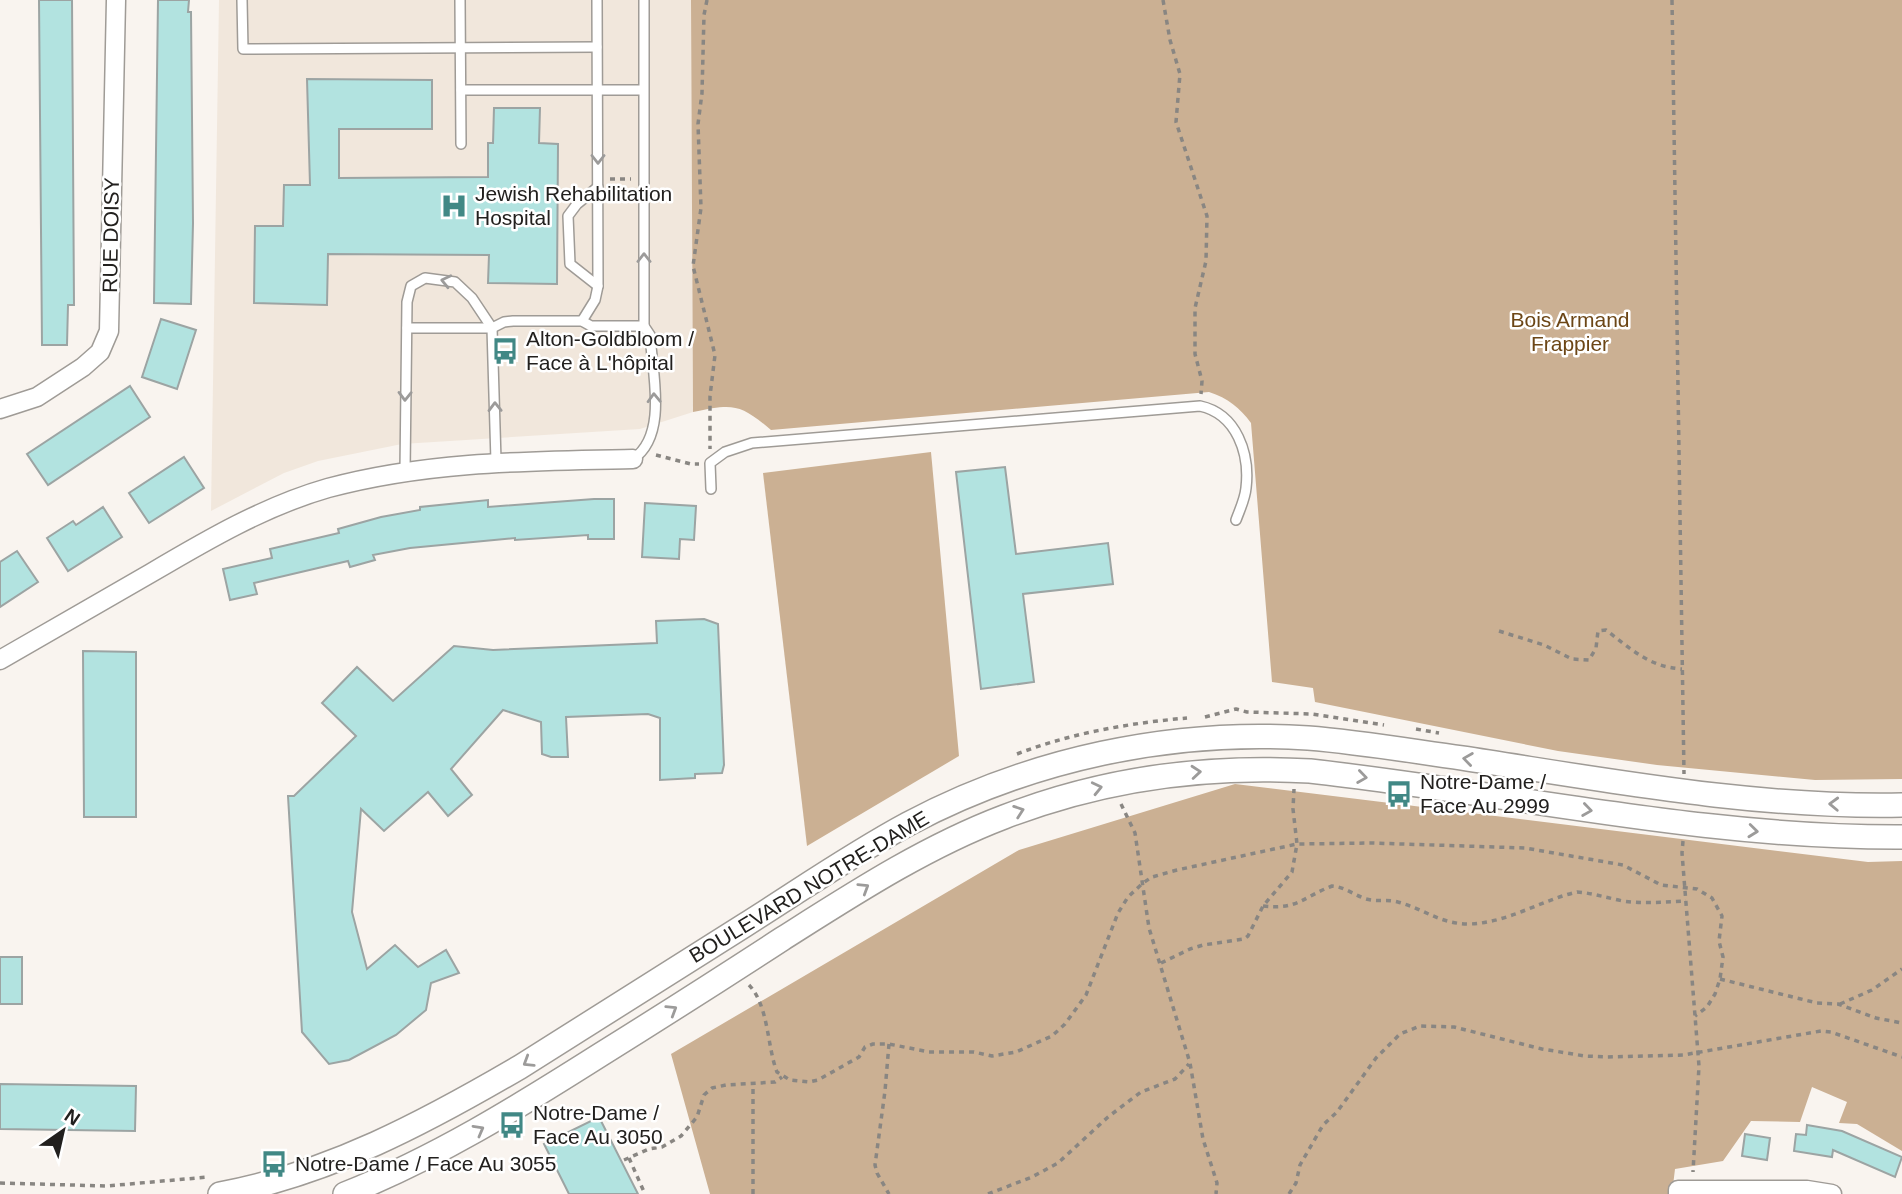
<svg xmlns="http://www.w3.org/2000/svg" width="1902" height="1194" font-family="Arial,sans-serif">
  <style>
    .built { fill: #f1e7dc }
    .forest { fill: #cbb093 }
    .building { fill: #b2e3e0; stroke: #9ca4a3; stroke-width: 2 }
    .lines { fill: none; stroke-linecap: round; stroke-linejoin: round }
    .service-casing { stroke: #9f9b96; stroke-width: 12 }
    .minor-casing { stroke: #9f9b96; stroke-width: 21 }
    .tertiary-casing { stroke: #9f9b96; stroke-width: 26 }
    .path { stroke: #898682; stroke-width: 3.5; stroke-dasharray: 5 5; stroke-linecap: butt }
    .service { stroke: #fff; stroke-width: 9 }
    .minor { stroke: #fff; stroke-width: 18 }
    .tertiary { stroke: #fff; stroke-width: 23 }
    .oneway { stroke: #9c9b9a }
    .labels { text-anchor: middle; stroke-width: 5; stroke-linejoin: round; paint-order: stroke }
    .poi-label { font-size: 21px; fill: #22201e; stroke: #fff; text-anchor: start }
    .street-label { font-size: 21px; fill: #22201e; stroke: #fff }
    .park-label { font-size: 21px; fill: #6c4616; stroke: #fff }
  </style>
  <rect width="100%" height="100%" fill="#f9f4ef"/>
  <!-- built -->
  <polygon class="built" points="219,0 691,0 693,412 640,429 402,444 318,461 284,473 211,511"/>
  <!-- forest -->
  <g class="forest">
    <path d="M691 0H1902V779L1815 780 1657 765 1558 751 1315 702 1313 688 1272 682 1251 423C1240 408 1228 398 1209 392L771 430C739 403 733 404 693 412Z"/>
    <polygon points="931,452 959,756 807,846 763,473"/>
    <polygon points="1235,784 1868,862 1902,861 1902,1151 1857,1124 1839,1123 1847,1102 1812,1087 1800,1122 1751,1121 1723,1161 1675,1169 1672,1194 710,1194 671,1054 1019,850"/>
  </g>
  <!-- building -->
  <g class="building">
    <polygon points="39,0 72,0 74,305 68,305 67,345 42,345"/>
    <polygon points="158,0 189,0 188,12 191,12 193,223 191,304 154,303"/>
    <polygon points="307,79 432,80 432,129 339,129 339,178 488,177 488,143 493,143 494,108 540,108 539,143 558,144 557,284 488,283 489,255 328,254 327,305 254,303 255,226 283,226 284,185 310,185"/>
    <polygon points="161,319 196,330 177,389 142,377"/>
    <polygon points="130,386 150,417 48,485 27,454"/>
    <polygon points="184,457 204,488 149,523 129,493"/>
    <polygon points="1005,467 1016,554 1108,543 1113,584 1023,594 1034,682 981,689 956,472"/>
    <polygon points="594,499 614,499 614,539 588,539 588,535 515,540 515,538 410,548 373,555 375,560 350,567 348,561 254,583 257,594 230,600 223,569 272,558 270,549 339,533 338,529 381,517 420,510 420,507 488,500 488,507"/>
    <polygon points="645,503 696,506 694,540 680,539 679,559 642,557"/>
    <polygon points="103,507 122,537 68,571 47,538 73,521 76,525"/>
    <polygon points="17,551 38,582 0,607 0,562"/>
    <polygon points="704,619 718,624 724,765 722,773 695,774 695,778 660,780 660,718 648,714 566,717 568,757 551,757 542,754 541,722 503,710 451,769 472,795 448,816 428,792 384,831 361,809 352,912 367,969 395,945 418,967 446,950 459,973 431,983 426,1010 396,1035 349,1060 329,1064 302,1032 288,796 294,796 356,736 322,703 357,667 393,701 454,646 493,650 657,643 656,621"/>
    <polygon points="83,651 136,652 136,817 84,817"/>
    <rect x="0" y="957" width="22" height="47"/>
    <polygon points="0,1084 136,1086 135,1131 0,1129"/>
    <polygon points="599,1117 638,1194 569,1194 544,1144"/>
    <polygon points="1807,1125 1842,1131 1902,1157 1895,1177 1833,1150 1832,1157 1794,1151 1796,1134 1806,1135"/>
    <polygon points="1745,1134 1770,1138 1767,1160 1742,1156"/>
  </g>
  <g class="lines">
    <defs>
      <g id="service">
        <polyline points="242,0 243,49 597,47"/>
        <polyline points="460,0 461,144"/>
        <polyline points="644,0 644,326"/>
        <polyline points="461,90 643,90"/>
        <polyline points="598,187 577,204 568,216 570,264 598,286"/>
        <polyline points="582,321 595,300 598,286 597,0"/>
        <path d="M407 328H492L504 322 513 321H582L591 326H644L650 335 651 346C654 380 666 437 633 459"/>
        <polyline points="405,471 407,302 411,286 425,278 455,282 472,298 492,328 496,461"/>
        <path d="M711 489 710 463 725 452 752 443 1200 406C1237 414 1250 454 1246 488 1245 499 1240 509 1236 520"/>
      </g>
      <g id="minor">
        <polyline points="0,409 37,397 83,367 100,352 109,331 116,0"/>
        <path d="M0 660C50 631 101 602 151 573 207 540 265 506 328 488 428 461 530 461 633 459"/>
        <polyline points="1678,1194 1678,1190 1807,1190 1832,1194"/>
      </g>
      <g id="tertiary">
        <path d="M220 1194C329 1174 426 1122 520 1067 595 1020 670 973 745 925 799 891 852 854 908 824 1030 759 1171 729 1308 738 1359 742 1411 751 1462 758 1607 780 1754 808 1902 805"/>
        <path d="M345 1194C436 1158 518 1107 600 1055 661 1017 722 978 782 939 853 894 925 847 1004 817 1102 779 1206 765 1310 771 1508 793 1703 838 1902 837"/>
      </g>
    </defs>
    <!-- service casing -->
    <use href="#service" class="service-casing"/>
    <!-- minor casing -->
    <use href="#minor" class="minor-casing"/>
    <!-- tertiary casing -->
    <use href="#tertiary" class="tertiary-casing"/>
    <!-- path -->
    <g class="path">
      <polyline points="707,0 704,15 702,93 698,124 701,208 693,266 715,355 710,396 710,449"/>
      <polyline points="1163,0 1170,40 1180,74 1176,122 1207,216 1206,261 1195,308 1195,354 1202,381 1201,394"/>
      <polyline points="1672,0 1684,774"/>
      <polyline points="610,179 631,179"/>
      <polyline points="656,455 691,464 699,464"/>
      <path d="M1499 631 1544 645 1572 659 1589 660 1596 648 1598 631 1606 630C1631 649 1649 667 1682 669"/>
      <polyline points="1205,717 1236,709 1247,712 1312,714 1384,725"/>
      <polyline points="1416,729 1439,733"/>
      <path d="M1017 754C1071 733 1130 723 1187 718"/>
      <polyline points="1121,804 1135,833 1149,928 1190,1063 1203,1139 1217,1183 1216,1194"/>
      <polyline points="1683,841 1682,853 1699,1066 1693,1172"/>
      <path d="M1263 906C1298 910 1303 897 1332 886 1345 887 1354 895 1366 899 1377 902 1388 899 1398 902 1424 909 1440 924 1469 924 1508 923 1541 900 1577 892 1593 893 1607 898 1623 901 1644 904 1665 902 1686 901"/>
      <polyline points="1161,963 1190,949 1203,945 1244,939 1248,936 1263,906 1292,872 1297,844 1293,809 1294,789"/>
      <polyline points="1720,979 1817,1003 1838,1004 1876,1018 1902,1023"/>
      <path d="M749 985C769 1006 767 1047 777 1072L790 1080 809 1082 818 1080 859 1057 865 1047 873 1044H889L929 1052H974L992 1056 1016 1052 1052 1036 1065 1024 1086 995 1118 913 1128 897 1143 883 1152 877 1177 870 1297 844 1372 843 1525 848 1623 865 1661 885 1697 889 1712 898 1722 916 1719 941 1723 957 1720 979 1715 994 1707 1007 1695 1016"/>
      <polyline points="1840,1004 1872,990 1902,969"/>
      <polyline points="889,1044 885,1091 875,1165 877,1173 889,1194"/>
      <polyline points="629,1158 645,1194"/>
      <polyline points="624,1160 649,1149 662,1147 681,1136 697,1117 704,1095 712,1088 726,1085 775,1082 782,1077"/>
      <polyline points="0,1183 107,1186 208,1177"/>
      <polyline points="753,1194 753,1084"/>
      <polyline points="988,1194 1032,1177 1058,1163 1108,1117 1141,1092 1175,1079 1189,1064"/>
      <polyline points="1289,1194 1296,1183 1300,1165 1323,1125 1337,1112 1376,1058 1400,1034 1420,1026 1454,1027 1542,1049 1585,1056 1607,1057 1683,1055 1821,1031 1831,1032 1902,1057"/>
    </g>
    <!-- service -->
    <use href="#service" class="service"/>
    <!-- minor -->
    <use href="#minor" class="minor"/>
    <!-- tertiary -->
    <use href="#tertiary" class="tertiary"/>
  </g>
  <!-- one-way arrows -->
  <defs><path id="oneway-chevron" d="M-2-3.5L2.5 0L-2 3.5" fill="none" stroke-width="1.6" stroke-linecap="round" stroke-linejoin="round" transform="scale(1.75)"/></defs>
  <g class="oneway">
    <use href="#oneway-chevron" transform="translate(598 159) rotate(90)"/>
    <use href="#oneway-chevron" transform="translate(644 258) rotate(-90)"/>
    <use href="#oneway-chevron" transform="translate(446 281) rotate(-167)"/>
    <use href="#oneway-chevron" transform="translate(405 396) rotate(91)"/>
    <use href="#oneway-chevron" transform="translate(654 398) rotate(-92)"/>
    <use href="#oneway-chevron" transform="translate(495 407) rotate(-91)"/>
    <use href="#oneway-chevron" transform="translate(1468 759) rotate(-172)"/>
    <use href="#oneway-chevron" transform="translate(1196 772) rotate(-5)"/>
    <use href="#oneway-chevron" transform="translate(1362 777) rotate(8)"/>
    <use href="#oneway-chevron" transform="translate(1097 788) rotate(-13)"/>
    <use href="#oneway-chevron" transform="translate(1834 804) rotate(-178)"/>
    <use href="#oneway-chevron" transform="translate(1587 810) rotate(8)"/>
    <use href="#oneway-chevron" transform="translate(1019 811) rotate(-19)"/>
    <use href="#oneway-chevron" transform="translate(1753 831) rotate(6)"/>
    <use href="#oneway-chevron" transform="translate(864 888) rotate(-32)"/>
    <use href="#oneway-chevron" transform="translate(672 1010) rotate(-32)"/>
    <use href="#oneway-chevron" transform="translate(528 1062) rotate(148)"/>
    <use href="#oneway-chevron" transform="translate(479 1130) rotate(-29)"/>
  </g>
  <!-- icons -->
  <defs>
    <symbol id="hospital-bare" viewBox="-9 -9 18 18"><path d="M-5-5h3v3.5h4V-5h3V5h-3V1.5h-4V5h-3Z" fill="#418885" stroke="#fff" stroke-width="2.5" paint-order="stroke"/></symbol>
    <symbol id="bus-bare" viewBox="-9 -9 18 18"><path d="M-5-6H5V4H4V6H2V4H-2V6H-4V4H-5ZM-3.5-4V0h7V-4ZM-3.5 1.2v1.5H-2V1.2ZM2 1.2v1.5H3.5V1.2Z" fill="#418885" stroke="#fff" stroke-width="2.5" paint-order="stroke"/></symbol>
  </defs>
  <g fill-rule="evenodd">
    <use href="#hospital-bare" x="435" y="187" width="38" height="38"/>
    <use href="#bus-bare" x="486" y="332" width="38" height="38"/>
    <use href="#bus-bare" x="1380" y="775" width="38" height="38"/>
    <use href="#bus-bare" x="493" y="1106" width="38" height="38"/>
    <use href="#bus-bare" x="255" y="1145" width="38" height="38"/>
  </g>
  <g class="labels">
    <!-- poi labels -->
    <g class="poi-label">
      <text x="475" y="201">Jewish Rehabilitation<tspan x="475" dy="24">Hospital</tspan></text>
      <text x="526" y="346">Alton-Goldbloom /<tspan x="526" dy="24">Face à L'hôpital</tspan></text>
      <text x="1420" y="789">Notre-Dame /<tspan x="1420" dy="24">Face Au 2999</tspan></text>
      <text x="533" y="1120">Notre-Dame /<tspan x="533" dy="24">Face Au 3050</tspan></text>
      <text x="295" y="1171">Notre-Dame / Face Au 3055</text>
    </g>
    <!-- street labels -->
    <g class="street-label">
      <text transform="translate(111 235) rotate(-89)" y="7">RUE DOISY</text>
      <text transform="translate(809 887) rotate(-31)" y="7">BOULEVARD NOTRE-DAME</text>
    </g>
    <!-- park labels -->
    <g class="park-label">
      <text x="1570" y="327">Bois Armand<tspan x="1570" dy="24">Frappier</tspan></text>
    </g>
  </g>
  <!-- north arrow -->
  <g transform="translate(63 1131) rotate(34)" stroke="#ffffff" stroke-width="5" paint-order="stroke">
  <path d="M0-5L12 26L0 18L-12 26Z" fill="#22201e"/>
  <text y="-10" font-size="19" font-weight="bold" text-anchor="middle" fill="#22201e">N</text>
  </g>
</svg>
